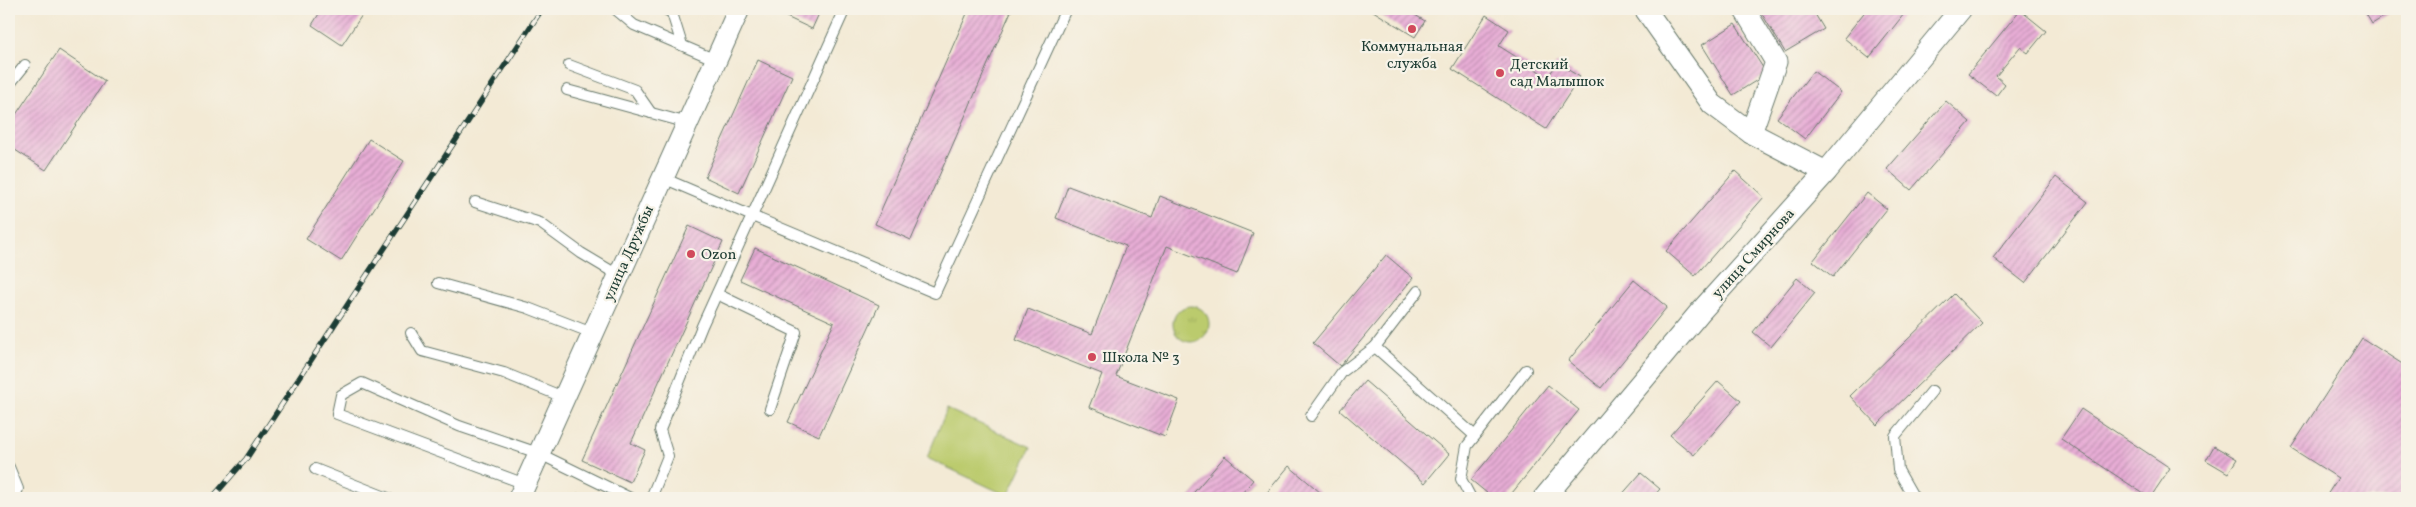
<svg xmlns="http://www.w3.org/2000/svg" width="2416" height="507" font-family="Vollkorn,serif">
  <style>
    .grass { fill: url(#grass-tufts); stroke: #6d8450 }
    .pitch { fill: #bbcb6d; stroke: #6d8450 }
    .building { fill: url(#building-hatch) }
    .lines { fill: none; stroke-linecap: round; stroke-linejoin: round }
    .lane-casing { stroke: #697a6c; stroke-width: 12 }
    .street-casing { stroke: #697a6c; stroke-width: 23 }
    .lane { stroke: #fff; stroke-width: 10 }
    .street { stroke: #fff; stroke-width: 21 }
    .rail-casing { stroke: #1f3d34; stroke-width: 5.5 }
    .rail { stroke: #f7f3e8; stroke-width: 4; stroke-dasharray: 11; stroke-linecap: butt }
    .poi-dot { fill: #d1495b; stroke: #f7f3e8; stroke-width: 2 }
    .labels { text-anchor: middle; stroke-width: 4.5; stroke-linejoin: round; paint-order: stroke }
    .poi-label { font-size: 15px; fill: #1f3d34; stroke: #f7f3e8; text-anchor: start }
    .street-label { font-size: 15px; fill: #1f3d34; stroke: #f7f3e8 }
  </style>
  <defs>
    <pattern id="grass-tufts" width="24" height="20" patternUnits="userSpaceOnUse" patternTransform="scale(1.25)"><rect width="24" height="20" fill="#bbcb6d"/><path d="M3 7l-1-3M5 7V3M7 7l1-3M15 17l-1-3M17 17v-4M19 17l1-3" fill="none" stroke="#a0af5f"/></pattern>
    <pattern id="building-hatch" width="6" height="6" patternUnits="userSpaceOnUse" patternTransform="scale(1.25)"><rect width="6" height="6" fill="#e8add6"/><path d="M-1 1l2-2M0 6l6-6M5 7l2-2" fill="none" stroke="#bb8eae"/></pattern>
  </defs>
  <rect width="100%" height="100%" fill="#f7f3e8"/>
  <filter id="ink" filterUnits="userSpaceOnUse"><feTurbulence type="fractalNoise" baseFrequency=".02" numOctaves="2"/><feDisplacementMap in="SourceGraphic" scale="10" xChannelSelector="R" yChannelSelector="G"/><feConvolveMatrix kernelMatrix="1 2 1 2 8 2 1 2 1" color-interpolation-filters="sRGB"/></filter>
  <filter id="wash" filterUnits="userSpaceOnUse"><feTurbulence type="fractalNoise" baseFrequency=".0096" numOctaves="4" result="noise"/><feDisplacementMap in="SourceGraphic" scale="20" xChannelSelector="R" yChannelSelector="G"/><feGaussianBlur stdDeviation="1.12" result="paint"/><feColorMatrix in="noise" values="0 0 0 0 0 0 0 0 0 0 0 0 0 0 0 0 0 1.4 0 .05"/><feComposite in="paint" operator="in"/></filter>
  <g filter="url(#wash)">
    <rect width="100%" height="100%" fill="#f3ead5"/>
    <!-- grass -->
    <circle class="grass" cx="1191" cy="324" r="18"/>
    <!-- pitch -->
    <polygon class="pitch" points="947,409 1031,447 1008,496 927,458"/>
    <g id="blocks">
      <!-- building -->
      <g class="building">
        <polygon points="322,9 366,9 342,45 312,25"/>
        <polygon points="780,9 821,9 812,29 778,13"/>
        <polygon points="969,9 1012,9 911,240 875,224"/>
        <polygon points="1370,9 1405,9 1425,21 1415,37"/>
        <polygon points="1759,9 1812,9 1824,29 1785,52"/>
        <polygon points="1867,9 1908,9 1869,58 1844,38"/>
        <polygon points="2363,9 2387,9 2390,13 2372,24"/>
        <polygon points="2020,10 2046,31 2028,53 2020,47 1996,76 2005,84 1996,96 1968,74"/>
        <polygon points="1486,15 1509,30 1499,46 1548,77 1557,63 1580,77 1546,129 1452,69"/>
        <polygon points="1735,24 1767,74 1733,95 1702,45"/>
        <polygon points="59,50 105,81 46,170 9,146 9,125"/>
        <polygon points="758,60 792,76 739,193 705,177"/>
        <polygon points="1813,71 1841,92 1805,139 1777,118"/>
        <polygon points="1946,101 1970,122 1911,190 1887,169"/>
        <polygon points="369,139 404,161 341,261 306,239"/>
        <polygon points="1735,171 1764,197 1695,276 1666,251"/>
        <polygon points="2056,177 2088,202 2025,283 1993,258"/>
        <polygon points="1068,186 1152,218 1160,196 1253,233 1237,274 1167,246 1116,376 1179,400 1165,437 1089,407 1102,374 1016,340 1028,309 1092,334 1126,246 1056,218"/>
        <polygon points="1867,193 1887,209 1833,277 1813,261"/>
        <polygon points="689,226 723,242 631,443 645,450 630,482 582,460"/>
        <polygon points="755,248 879,305 819,436 788,422 834,323 740,280"/>
        <polygon points="1386,255 1413,278 1340,366 1313,343"/>
        <polygon points="1797,278 1815,293 1771,347 1753,332"/>
        <polygon points="1634,280 1667,307 1601,388 1568,361"/>
        <polygon points="1954,294 1982,323 1877,425 1850,396"/>
        <polygon points="2362,338 2407,367 2407,498 2325,498 2338,478 2291,448"/>
        <polygon points="1365,381 1449,454 1425,483 1340,410"/>
        <polygon points="1718,381 1741,401 1694,455 1670,435"/>
        <polygon points="1548,385 1579,410 1508,498 1493,498 1471,480"/>
        <polygon points="2081,409 2170,468 2150,498 2061,439"/>
        <polygon points="2214,446 2237,459 2228,473 2206,460"/>
        <polygon points="1225,456 1253,480 1238,498 1189,498"/>
        <polygon points="1289,466 1327,498 1267,498 1264,496"/>
        <polygon points="1641,473 1660,489 1652,498 1619,498"/>
        <polygon points="577,493 589,498 575,498"/>
      </g>
    </g>
  </g>
  <g filter="url(#ink)">
    <use href="#blocks" fill-opacity="0" stroke="#697a6c" stroke-width="1"/>
    <g class="lines">
      <defs>
        <g id="lane">
          <polyline points="615,9 634,25 716,60"/>
          <polyline points="665,9 672,13 682,45"/>
          <polyline points="845,9 752,216 935,293 1066,9"/>
          <polyline points="569,65 635,90 651,113"/>
          <polyline points="9,85 25,65"/>
          <polyline points="567,90 688,123"/>
          <polyline points="475,202 540,223 581,253 618,275"/>
          <polyline points="438,283 528,308 592,333"/>
          <polyline points="1418,291 1375,347 1475,436 1467,446 1461,479 1471,498"/>
          <polyline points="717,294 796,332 770,409"/>
          <polyline points="411,333 422,351 504,373 563,397"/>
          <polyline points="1311,416 1342,372 1375,347"/>
          <polyline points="1475,436 1526,370"/>
          <polyline points="9,467 18,489 14,498"/>
          <polyline points="315,469 388,498"/>
          <polyline points="525,484 337,414 341,395 362,383 459,426 538,453 630,498"/>
          <polyline points="651,498 668,456 660,430 702,326 752,216 663,178"/>
          <polyline points="1914,498 1898,470 1895,436 1932,391"/>
        </g>
        <g id="street">
          <polyline points="1645,9 1712,104 1751,133 1826,172"/>
          <polyline points="1744,9 1776,62 1751,133"/>
          <polyline points="519,498 739,9"/>
          <polyline points="1544,498 1700,312 1826,172 1961,9"/>
        </g>
      </defs>
      <!-- lane casing -->
      <use href="#lane" class="lane-casing"/>
      <!-- street casing -->
      <use href="#street" class="street-casing"/>
      <!-- lane -->
      <use href="#lane" class="lane"/>
      <!-- street -->
      <use href="#street" class="street"/>
      <defs>
        <polyline id="rail" points="212,498 246,459 542,9"/>
      </defs>
      <!-- rail casing -->
      <use href="#rail" class="rail-casing"/>
      <!-- rail -->
      <use href="#rail" class="rail"/>
    </g>
  </g>
  <!-- markers -->
  <g class="poi-dot">
    <circle cx="1412" cy="29" r="5"/>
    <circle cx="1500" cy="73" r="5"/>
    <circle cx="691" cy="254" r="5"/>
    <circle cx="1092" cy="357" r="5"/>
  </g>
  <g class="labels">
    <!-- poi labels -->
    <g class="poi-label">
      <text x="1412" y="51" text-anchor="middle">Коммунальная<tspan x="1412" dy="17">служба</tspan></text>
      <text x="1510" y="69">Детский<tspan x="1510" dy="17">сад Малышок</tspan></text>
      <text x="701" y="259">Ozon</text>
      <text x="1102" y="362">Школа № 3</text>
    </g>
    <!-- street labels -->
    <g class="street-label">
      <text transform="translate(628 253) rotate(-66)" y="5">улица Дружбы</text>
      <text transform="translate(1753 253) rotate(-48)" y="5">улица Смирнова</text>
    </g>
  </g>
  <!-- margin -->
  <rect width="2416" height="507" fill="none" stroke="#f7f3e8" stroke-width="30"/>
</svg>
